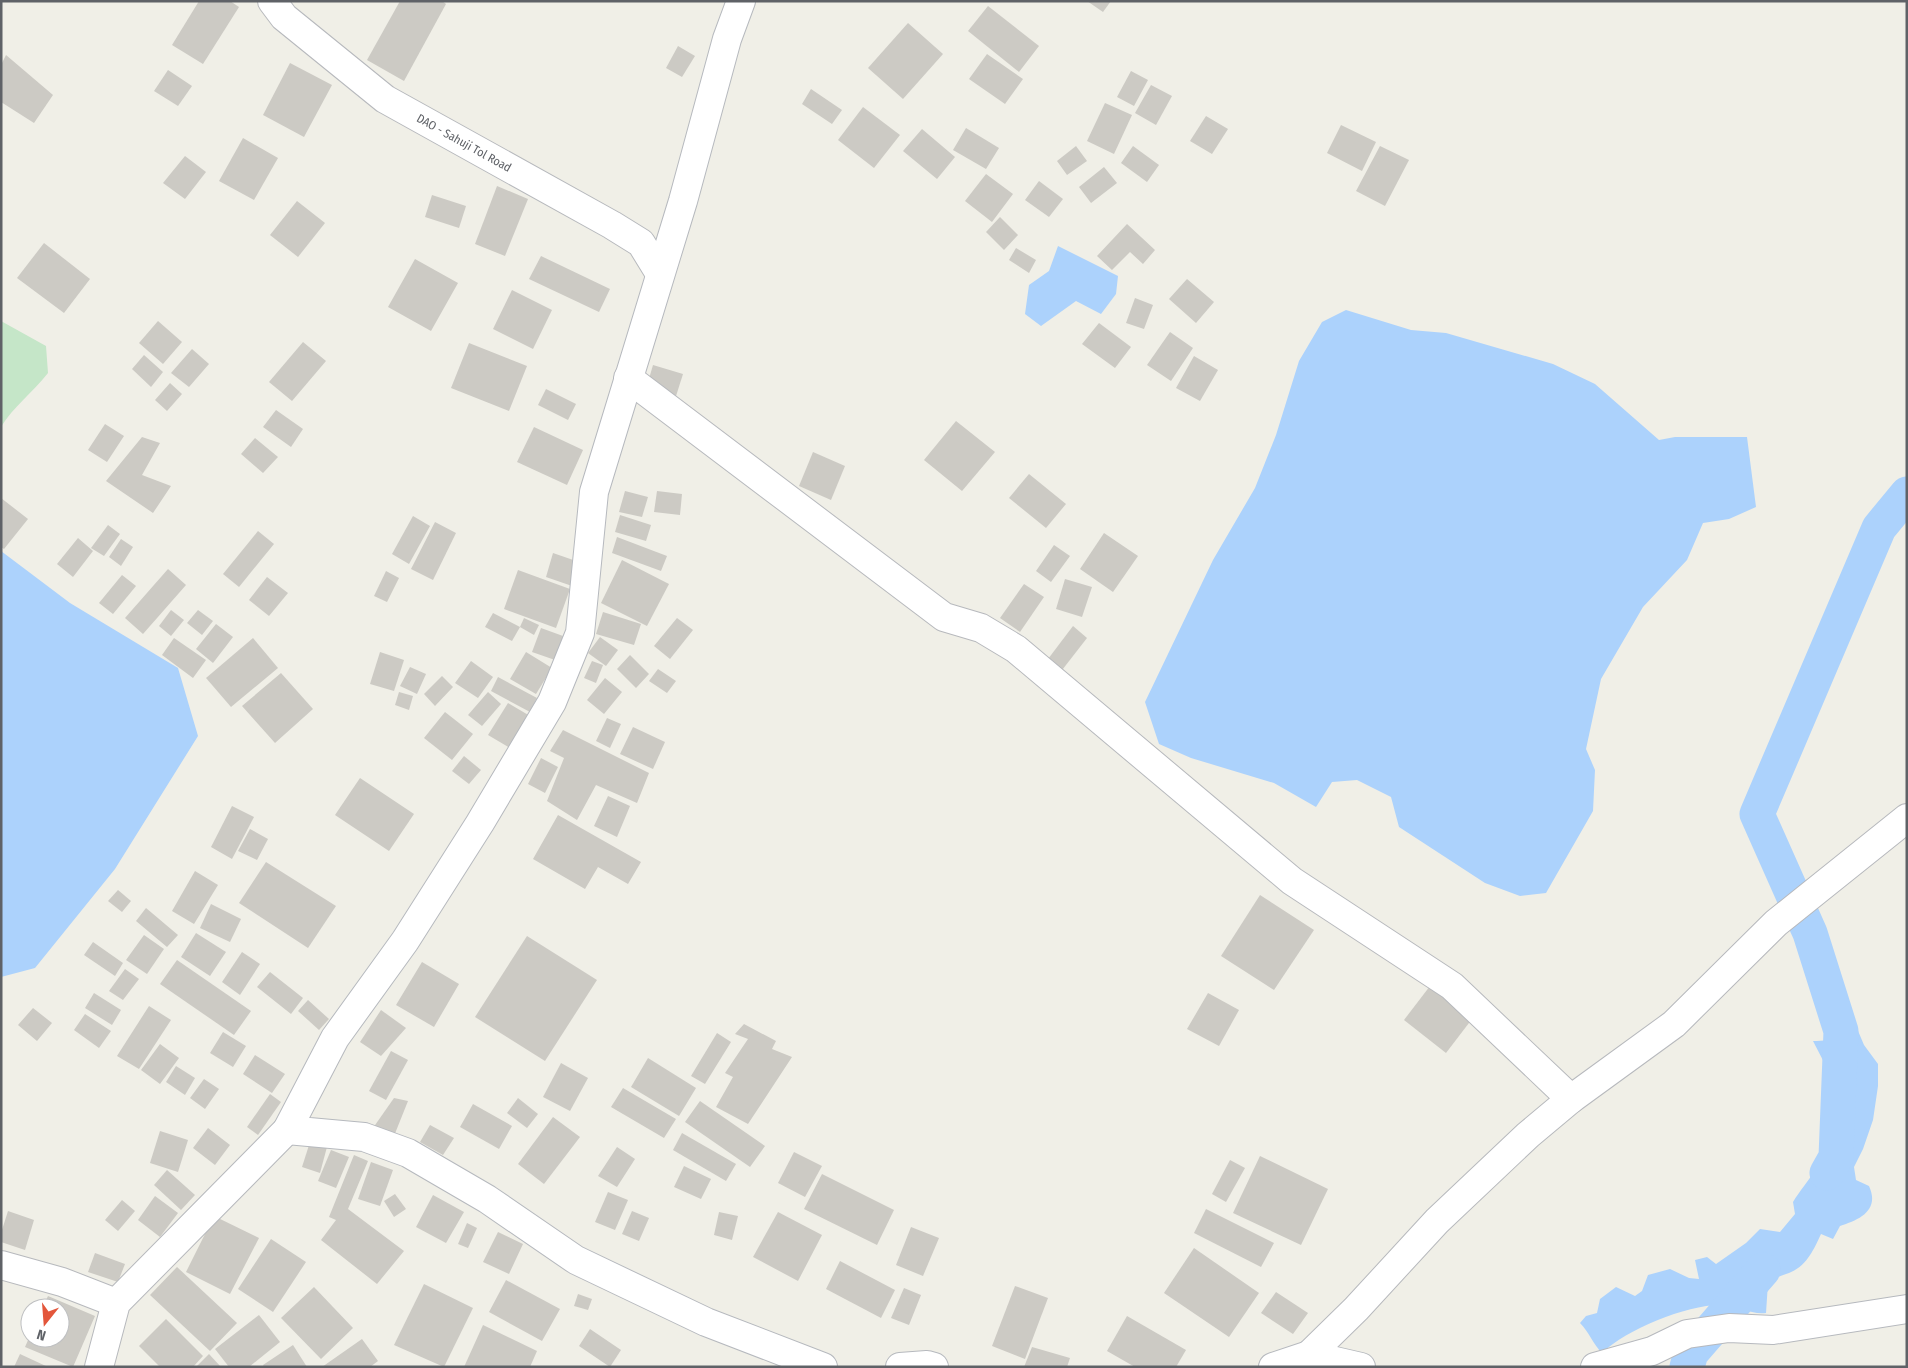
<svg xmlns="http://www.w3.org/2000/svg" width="1908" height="1368" font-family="'Fira Sans Condensed',sans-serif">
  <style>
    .green { fill: #c5e6c8 }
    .water { fill: #acd2fc }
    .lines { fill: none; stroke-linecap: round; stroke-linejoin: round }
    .canal { stroke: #acd2fc; stroke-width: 35 }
    .building { fill: #cccac4 }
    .street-casing { stroke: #b7b9bd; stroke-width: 30 }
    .secondary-casing { stroke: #b6b9be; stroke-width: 30 }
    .street { stroke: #fff; stroke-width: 28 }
    .secondary { stroke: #fff; stroke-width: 28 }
    .labels { text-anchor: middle; stroke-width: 4.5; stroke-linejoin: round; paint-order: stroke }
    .street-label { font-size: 12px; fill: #5f6267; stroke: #fff }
  </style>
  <rect width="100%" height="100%" fill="#f0efe7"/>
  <!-- green -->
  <path class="green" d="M1 321 46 346 48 373C33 392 13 407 1 427Z"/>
  <!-- water -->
  <g class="water">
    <polygon points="1058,246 1118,276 1116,294 1101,314 1076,301 1041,326 1025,314 1029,285 1049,271"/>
    <polygon points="1346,310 1411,330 1446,333 1553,364 1595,384 1659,440 1675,437 1747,437 1756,507 1729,519 1703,523 1687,560 1643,607 1601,679 1586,749 1595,770 1593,811 1546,893 1520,896 1485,883 1399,827 1391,797 1357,780 1332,782 1316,807 1274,783 1191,758 1159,744 1145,702 1213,560 1255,488 1276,435 1299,361 1322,322"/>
    <polygon points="1,551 70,603 178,668 198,736 115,869 35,968 1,977"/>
    <path d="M1853 1019 1864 1045 1878 1064V1086L1873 1120 1863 1149 1854 1167 1856 1180 1869 1186C1880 1210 1860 1220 1840 1226L1833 1239 1821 1234C1814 1249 1807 1266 1789 1273 1781 1276 1775 1277 1768 1283L1766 1313C1751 1315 1738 1305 1722 1305 1688 1304 1627 1329 1602 1353 1593 1344 1589 1332 1580 1323L1586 1316 1597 1313 1600 1299 1616 1287 1635 1296 1642 1291 1648 1275 1670 1269 1689 1278 1699 1279 1695 1260 1707 1257 1716 1264 1746 1243 1760 1229 1780 1232 1795 1214 1793 1202C1807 1180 1828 1158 1836 1133 1841 1118 1842 1102 1842 1087L1829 1072 1813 1041C1836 1041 1840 1038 1853 1019Z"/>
  </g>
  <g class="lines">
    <!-- canal -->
    <g class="canal">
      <polyline points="1827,1173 1836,1157 1841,1031 1810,933 1757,814 1879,528 1907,494"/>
      <polyline points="1687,1367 1691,1353 1763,1270"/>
    </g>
  </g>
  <!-- building -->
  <g class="building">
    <polygon points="199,1 230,1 239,7 203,64 172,45"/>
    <polygon points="400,1 442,1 446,4 404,81 367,60"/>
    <polygon points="1087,1 1111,1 1103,12"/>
    <polygon points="988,6 1039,46 1019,72 968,31"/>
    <polygon points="908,23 943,54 903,99 868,68"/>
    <polygon points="678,46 695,56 682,77 666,68"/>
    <polygon points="987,54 1023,79 1005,104 969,79"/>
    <polygon points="6,55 53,95 34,123 1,102 1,65"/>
    <polygon points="290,63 332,85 304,137 263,115"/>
    <polygon points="168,70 192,86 178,106 154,91"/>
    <polygon points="1131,71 1148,80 1134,106 1117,97"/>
    <polygon points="1151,85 1172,96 1156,125 1135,113"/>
    <polygon points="811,89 842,110 832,124 802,104"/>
    <polygon points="1105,103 1132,115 1114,154 1087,141"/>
    <polygon points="863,107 900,135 874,168 838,140"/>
    <polygon points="1206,116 1228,129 1212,154 1190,141"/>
    <polygon points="1341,125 1376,142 1362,171 1327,153"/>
    <polygon points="966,128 999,148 986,169 953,150"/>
    <polygon points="922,129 955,157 937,179 903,151"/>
    <polygon points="243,138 278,158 254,200 219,181"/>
    <polygon points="1076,146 1087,161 1067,175 1057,161"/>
    <polygon points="1133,146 1159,165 1147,182 1121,163"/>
    <polygon points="1380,146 1409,160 1385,206 1356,191"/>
    <polygon points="185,156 206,172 185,199 163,183"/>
    <polygon points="1104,167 1117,183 1091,203 1079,187"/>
    <polygon points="986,174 1013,194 992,222 965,201"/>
    <polygon points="1039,181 1063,199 1049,217 1025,200"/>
    <polygon points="497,186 528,199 505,256 475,244"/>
    <polygon points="432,195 466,206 459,228 425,217"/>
    <polygon points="297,201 325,223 298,257 270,235"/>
    <polygon points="1000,217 1018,235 1004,250 986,232"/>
    <polygon points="1127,224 1155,250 1143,264 1130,252 1112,270 1097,256"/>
    <polygon points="44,243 90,279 64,313 17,278"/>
    <polygon points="1016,248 1036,260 1029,273 1009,260"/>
    <polygon points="541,256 610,289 599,312 529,279"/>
    <polygon points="415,259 458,283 431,331 388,307"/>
    <polygon points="1187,279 1214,302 1196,323 1169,299"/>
    <polygon points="512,290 552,310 533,349 493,329"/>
    <polygon points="1135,298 1153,305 1144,329 1126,323"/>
    <polygon points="158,321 182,342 163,364 139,343"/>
    <polygon points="1099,323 1131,347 1115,368 1082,344"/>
    <polygon points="1170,332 1193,348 1171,381 1147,365"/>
    <polygon points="303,342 326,361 292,401 269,382"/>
    <polygon points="469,343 527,366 509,411 451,388"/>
    <polygon points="192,349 209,364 189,387 171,373"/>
    <polygon points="144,355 163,372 151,387 132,369"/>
    <polygon points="1194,356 1218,370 1200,401 1176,388"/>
    <polygon points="653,365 683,374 670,415 641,406"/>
    <polygon points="170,383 182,394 167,411 155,400"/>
    <polygon points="546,389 576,404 568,420 538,405"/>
    <polygon points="276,410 303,429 291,447 263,427"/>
    <polygon points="956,421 995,452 962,491 924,460"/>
    <polygon points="105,424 124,436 107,462 88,450"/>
    <polygon points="534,427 583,450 567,485 517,462"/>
    <polygon points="142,437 160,443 142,475 171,486 153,513 106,481"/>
    <polygon points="255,438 278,457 263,473 241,454"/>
    <polygon points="813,452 845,466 831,500 799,486"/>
    <polygon points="1029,474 1066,504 1046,528 1009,498"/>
    <polygon points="625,491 648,497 642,517 619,512"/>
    <polygon points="657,491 682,494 680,515 654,512"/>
    <polygon points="1,498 28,519 4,549 1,547"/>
    <polygon points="620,515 651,525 646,541 615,532"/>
    <polygon points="413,516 430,526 409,564 392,554"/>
    <polygon points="435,522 456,533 433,580 411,569"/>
    <polygon points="108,525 120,534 104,556 91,548"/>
    <polygon points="258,531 274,544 239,587 223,574"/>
    <polygon points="1104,533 1138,556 1113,592 1080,569"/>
    <polygon points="617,537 667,556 661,571 612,553"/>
    <polygon points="78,538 93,551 73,577 57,564"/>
    <polygon points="121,539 133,547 121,566 109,557"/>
    <polygon points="1054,545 1070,556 1051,582 1036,571"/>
    <polygon points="553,553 579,562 572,586 546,577"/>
    <polygon points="622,560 669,584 647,626 601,603"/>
    <polygon points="168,569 186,585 143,634 125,618"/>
    <polygon points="518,570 570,589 556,628 504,609"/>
    <polygon points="386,571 399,578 387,602 374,596"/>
    <polygon points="122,575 136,586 113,614 99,603"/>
    <polygon points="267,577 288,593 269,616 249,600"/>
    <polygon points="1065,579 1092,587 1082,617 1056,609"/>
    <polygon points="1024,584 1044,597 1020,632 1000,618"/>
    <polygon points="171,610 184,620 171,636 159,626"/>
    <polygon points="198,610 213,621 202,635 187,623"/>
    <polygon points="603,612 641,624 634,645 596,634"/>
    <polygon points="493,613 520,627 512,641 485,627"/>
    <polygon points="524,618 539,625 534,635 520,627"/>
    <polygon points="677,618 693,630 670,659 654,646"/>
    <polygon points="216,624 233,637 213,663 196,649"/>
    <polygon points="1073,626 1087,638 1059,674 1045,663"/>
    <polygon points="541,628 563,636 555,660 532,652"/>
    <polygon points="600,637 618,650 606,666 588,653"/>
    <polygon points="174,638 206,660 193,678 162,655"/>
    <polygon points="253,638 278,668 231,707 206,678"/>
    <polygon points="380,652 404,660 394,691 370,684"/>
    <polygon points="526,652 552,668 536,694 510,679"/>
    <polygon points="630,655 649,674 636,688 617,669"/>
    <polygon points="471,661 493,677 478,698 455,683"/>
    <polygon points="592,661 603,665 596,683 584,678"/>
    <polygon points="410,667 426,674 417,694 400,686"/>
    <polygon points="658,669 676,681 667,693 649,681"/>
    <polygon points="281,673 313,709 275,743 242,706"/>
    <polygon points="442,676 453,687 435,706 424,694"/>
    <polygon points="498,677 537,698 530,712 491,691"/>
    <polygon points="605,678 622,692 604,714 587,700"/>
    <polygon points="399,692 413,696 409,710 395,705"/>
    <polygon points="488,692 501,704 482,726 468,715"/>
    <polygon points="508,703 530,716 510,748 488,735"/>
    <polygon points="445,712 473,734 452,760 424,738"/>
    <polygon points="607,718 621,724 610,748 596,741"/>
    <polygon points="633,727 665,742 653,769 620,754"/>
    <polygon points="563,730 649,773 637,803 596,785 577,820 547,801 564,758 550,751"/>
    <polygon points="464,756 481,770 469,784 452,771"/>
    <polygon points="541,758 558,767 545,793 528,784"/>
    <polygon points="360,778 414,814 389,851 335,815"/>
    <polygon points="608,796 630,806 617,837 594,826"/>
    <polygon points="232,806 254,817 232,859 211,847"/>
    <polygon points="558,815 641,862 628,884 598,867 585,889 533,859"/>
    <polygon points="250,829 268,839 257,860 238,851"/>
    <polygon points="266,862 336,906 308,948 239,903"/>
    <polygon points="195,871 218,885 194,924 172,911"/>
    <polygon points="118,890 131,901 122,912 108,901"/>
    <polygon points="1260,895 1314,930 1274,990 1221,956"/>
    <polygon points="211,904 241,919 230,942 200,928"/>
    <polygon points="146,908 178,935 167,947 136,921"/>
    <polygon points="196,933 226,952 210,976 181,957"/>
    <polygon points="144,935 164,949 147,974 126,960"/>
    <polygon points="527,936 597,980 545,1061 475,1017"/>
    <polygon points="93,942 123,963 115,976 84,955"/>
    <polygon points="242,952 260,964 240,995 222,982"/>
    <polygon points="177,960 251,1011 234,1035 160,984"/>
    <polygon points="422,962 459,984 434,1027 396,1005"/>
    <polygon points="125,969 139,979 123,1000 109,991"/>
    <polygon points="270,972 303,998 291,1014 257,987"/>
    <polygon points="1430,986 1472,1019 1446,1053 1404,1020"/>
    <polygon points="94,993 121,1010 112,1025 85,1008"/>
    <polygon points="1208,993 1239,1010 1219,1046 1187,1029"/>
    <polygon points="308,1000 329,1019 319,1030 298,1011"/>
    <polygon points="149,1006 171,1020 139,1069 117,1056"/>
    <polygon points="33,1008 52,1023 37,1041 18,1025"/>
    <polygon points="381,1010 406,1028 381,1056 360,1042"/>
    <polygon points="85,1014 111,1031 99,1048 74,1030"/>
    <polygon points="744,1024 776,1041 772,1049 792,1057 748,1124 716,1107 733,1077 725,1073 748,1039 735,1034"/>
    <polygon points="223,1032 246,1046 233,1067 210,1053"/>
    <polygon points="717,1033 731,1042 705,1084 691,1076"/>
    <polygon points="160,1044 179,1058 160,1084 141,1070"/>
    <polygon points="391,1051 408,1060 386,1100 369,1091"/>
    <polygon points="255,1055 285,1074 272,1093 243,1074"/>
    <polygon points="648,1058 696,1088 679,1116 631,1087"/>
    <polygon points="561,1063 588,1078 570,1111 543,1097"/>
    <polygon points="176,1066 195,1078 185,1095 166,1082"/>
    <polygon points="204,1079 219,1089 205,1109 190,1098"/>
    <polygon points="623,1088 676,1119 664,1138 611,1107"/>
    <polygon points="270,1094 281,1102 258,1135 247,1127"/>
    <polygon points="394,1098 408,1101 394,1136 373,1128"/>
    <polygon points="518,1098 538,1114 527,1128 507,1113"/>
    <polygon points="700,1101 765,1146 750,1167 685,1122"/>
    <polygon points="473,1104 512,1126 499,1149 460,1127"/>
    <polygon points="553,1117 580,1137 544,1184 518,1164"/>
    <polygon points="430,1125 454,1138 443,1155 420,1142"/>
    <polygon points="208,1128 230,1145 215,1165 193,1148"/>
    <polygon points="160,1131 188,1140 178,1172 150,1163"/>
    <polygon points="682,1133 736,1164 726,1181 673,1150"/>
    <polygon points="310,1142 327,1147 320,1173 302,1167"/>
    <polygon points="617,1147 635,1159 617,1187 598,1176"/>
    <polygon points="331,1150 349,1157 336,1188 318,1181"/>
    <polygon points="794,1152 822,1166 805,1197 778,1183"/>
    <polygon points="354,1155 368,1161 348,1209 404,1251 377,1284 321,1240 336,1220 329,1217"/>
    <polygon points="1260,1156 1328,1189 1301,1245 1233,1213"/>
    <polygon points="1230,1160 1245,1168 1226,1202 1212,1194"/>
    <polygon points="371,1162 393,1170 380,1206 358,1199"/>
    <polygon points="684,1166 711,1179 701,1199 674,1187"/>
    <polygon points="167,1170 195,1195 181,1210 154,1185"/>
    <polygon points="822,1174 894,1210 877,1245 804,1209"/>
    <polygon points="608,1192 628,1200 615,1230 595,1222"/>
    <polygon points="395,1194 406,1209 394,1217 384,1201"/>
    <polygon points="433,1195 464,1212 446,1243 416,1227"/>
    <polygon points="155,1196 178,1213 160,1237 138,1220"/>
    <polygon points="122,1200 135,1211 118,1231 105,1220"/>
    <polygon points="1206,1209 1274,1243 1261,1267 1194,1233"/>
    <polygon points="8,1211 34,1220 25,1250 1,1242 1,1233"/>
    <polygon points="632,1211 649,1218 639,1241 622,1234"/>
    <polygon points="719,1212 738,1216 732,1240 714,1235"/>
    <polygon points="778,1212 822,1235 798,1281 753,1257"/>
    <polygon points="214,1216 259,1238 230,1294 186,1272"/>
    <polygon points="467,1223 477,1228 468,1248 458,1244"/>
    <polygon points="911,1227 939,1238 923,1276 896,1265"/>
    <polygon points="498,1232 523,1244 509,1274 483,1262"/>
    <polygon points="271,1239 306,1262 273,1312 238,1289"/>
    <polygon points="1194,1248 1259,1293 1229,1337 1164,1293"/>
    <polygon points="95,1253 125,1264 118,1282 88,1272"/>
    <polygon points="840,1261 895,1290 881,1318 826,1289"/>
    <polygon points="177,1267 237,1323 210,1351 150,1295"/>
    <polygon points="506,1280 560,1309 542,1341 489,1312"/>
    <polygon points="424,1284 473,1308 444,1367 394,1345"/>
    <polygon points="1015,1286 1048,1298 1025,1359 992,1346"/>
    <polygon points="314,1287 353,1328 321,1359 281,1318"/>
    <polygon points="904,1288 921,1295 909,1325 891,1318"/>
    <polygon points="1276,1292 1308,1313 1293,1334 1261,1313"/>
    <polygon points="578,1294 592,1299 588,1310 574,1306"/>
    <polygon points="48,1296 95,1316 73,1367 25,1347 29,1338 60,1338 60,1308 42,1308"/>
    <polygon points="259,1315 280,1342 249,1367 229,1367 215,1349"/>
    <polygon points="1127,1316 1186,1350 1176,1367 1135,1367 1107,1351"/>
    <polygon points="166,1319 203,1356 193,1367 160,1367 139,1346"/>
    <polygon points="483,1325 537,1351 530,1367 464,1367"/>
    <polygon points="590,1329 621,1350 610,1367 579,1346"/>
    <polygon points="362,1339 378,1361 370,1367 322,1367"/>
    <polygon points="293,1345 307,1367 264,1367 263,1365"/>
    <polygon points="1032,1347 1070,1358 1067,1367 1024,1367"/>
    <polygon points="20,1354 48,1367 14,1367"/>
    <polygon points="209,1354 221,1367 196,1367"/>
  </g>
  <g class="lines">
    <defs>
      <g id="street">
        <polyline points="272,1 284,17 385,99 612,225 641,243 660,274"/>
        <polyline points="628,378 944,617 981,628 1016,649 1292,881 1452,986 1571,1099"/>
        <polyline points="1,1265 62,1282 116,1303"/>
        <polyline points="1309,1355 1356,1309 1437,1221 1528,1135 1571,1099 1674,1024 1776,923 1907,818"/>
        <polyline points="99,1367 116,1303 287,1130"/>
      </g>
      <g id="secondary">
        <polyline points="741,1 727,39 683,201 594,492 580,633 552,702 480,823 405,941 335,1038 287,1130 364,1137 408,1153 487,1199 576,1260 706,1322 823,1367"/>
        <polyline points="900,1367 927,1365 934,1367"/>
        <polyline points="1273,1367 1309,1355 1361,1367"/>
        <polyline points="1595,1367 1652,1351 1687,1334 1729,1328 1773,1330 1907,1309"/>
      </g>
    </defs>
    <!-- street casing -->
    <use href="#street" class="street-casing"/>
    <!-- secondary casing -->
    <use href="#secondary" class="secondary-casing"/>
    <!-- street -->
    <use href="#street" class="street"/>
    <!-- secondary -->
    <use href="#secondary" class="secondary"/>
  </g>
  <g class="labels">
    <!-- street labels -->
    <g class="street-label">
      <text transform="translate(464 143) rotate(29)" y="4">DAO - Sahuji Tol Road</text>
    </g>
  </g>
  <!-- border -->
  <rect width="1908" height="1368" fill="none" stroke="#5f6267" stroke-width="5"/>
  <!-- north arrow -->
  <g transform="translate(45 1323) rotate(197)"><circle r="24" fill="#ffffff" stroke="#bfc0c2"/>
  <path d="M0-4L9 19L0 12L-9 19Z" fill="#e3563b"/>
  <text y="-8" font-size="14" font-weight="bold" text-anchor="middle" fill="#5f6267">N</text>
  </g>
</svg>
